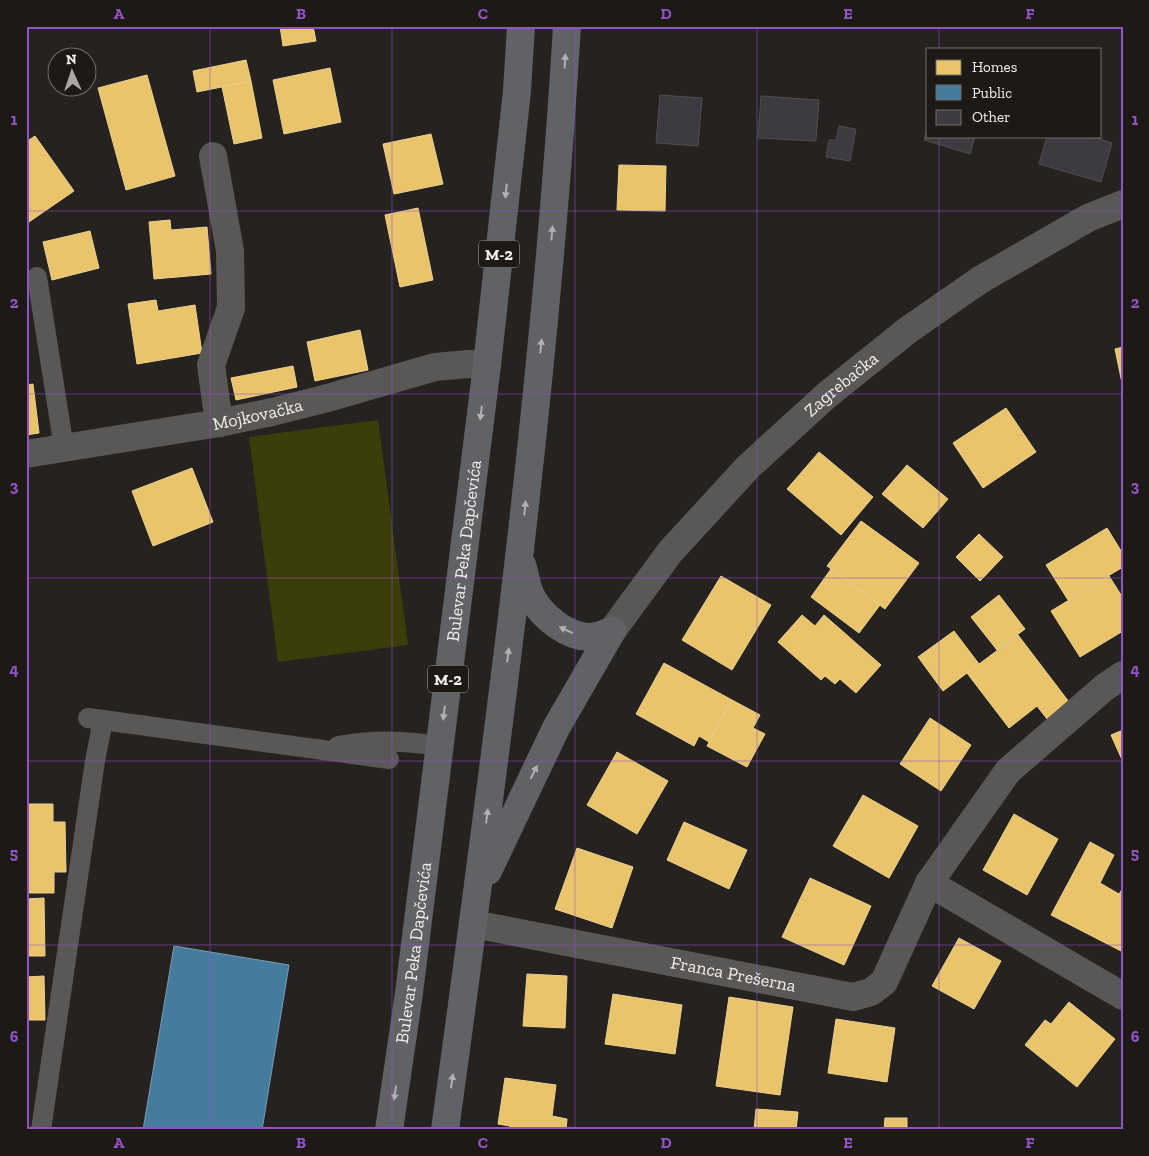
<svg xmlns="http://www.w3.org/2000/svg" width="1149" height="1156" font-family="'Zilla Slab',serif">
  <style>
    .green { fill: #3b3e09 }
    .homes { fill: #e9c46a; stroke: #ecd191 }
    .public { fill: #457b9d; stroke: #799eb5 }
    .building { fill: #3e3a42; stroke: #504e4e }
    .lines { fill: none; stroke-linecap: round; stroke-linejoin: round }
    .lane { stroke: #5a5857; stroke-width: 20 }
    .street { stroke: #5a5857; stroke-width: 28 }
    .primary { stroke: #606266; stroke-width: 28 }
    .oneway { fill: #b0b0b0 }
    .grid { fill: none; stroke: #9353c8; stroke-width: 1; stroke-opacity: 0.55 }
    .labels { text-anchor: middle; stroke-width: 5; stroke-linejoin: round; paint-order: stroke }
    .shield { fill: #1d1914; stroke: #b2afab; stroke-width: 1 }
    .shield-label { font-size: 16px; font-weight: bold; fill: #f2efec }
    .street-label { font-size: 18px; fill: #f2efec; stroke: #1d1914 }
    .neatline { fill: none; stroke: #9353c8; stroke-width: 2 }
    .grid-label { font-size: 16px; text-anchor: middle; font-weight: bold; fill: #9353c8 }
  </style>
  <rect width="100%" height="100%" fill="#252220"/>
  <!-- green -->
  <polygon class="green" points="378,420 408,645 278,662 249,437"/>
  <!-- homes -->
  <g class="homes">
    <polygon points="280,26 313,26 316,41 283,46"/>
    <polygon points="246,60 251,81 197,92 193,71"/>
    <polygon points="330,68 341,122 284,134 273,80"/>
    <polygon points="147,75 175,176 126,190 98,88"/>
    <polygon points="251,81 262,138 234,144 222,87"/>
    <polygon points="431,134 443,184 394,194 383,144"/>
    <polygon points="35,136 74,191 26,224 26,142"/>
    <polygon points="619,165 666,166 665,211 617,210"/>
    <polygon points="418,208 433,280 400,287 385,215"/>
    <polygon points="170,220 171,230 207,227 211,274 154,279 149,222"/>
    <polygon points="90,231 99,268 52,280 43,242"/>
    <polygon points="156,300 158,311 195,305 202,353 137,364 128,304"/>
    <polygon points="360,330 368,370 315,381 307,342"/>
    <polygon points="1123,347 1123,388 1115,349"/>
    <polygon points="293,366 297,387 236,400 231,378"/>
    <polygon points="33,384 39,433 26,435 26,385"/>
    <polygon points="1006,408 1036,452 983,488 953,443"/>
    <polygon points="819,452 873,497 841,535 787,489"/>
    <polygon points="907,465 948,499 923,528 882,494"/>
    <polygon points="192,468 213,522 153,546 132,491"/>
    <polygon points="861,521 919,563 885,609 827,566"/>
    <polygon points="1107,528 1123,554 1123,567 1068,600 1046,565"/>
    <polygon points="979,534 1003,557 980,581 956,557"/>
    <polygon points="831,569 880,605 859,633 811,597"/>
    <polygon points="721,576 771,605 732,670 682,640"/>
    <polygon points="1109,576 1123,598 1123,631 1080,657 1051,611"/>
    <polygon points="999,595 1025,629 997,650 971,617"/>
    <polygon points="802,615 815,626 824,615 881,665 856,693 840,679 835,684 825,676 821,680 778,642"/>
    <polygon points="954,631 979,664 943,691 918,657"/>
    <polygon points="1018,635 1069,702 1047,719 1037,706 1009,728 967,673"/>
    <polygon points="664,663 732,700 709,742 699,736 694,746 636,714"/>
    <polygon points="732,700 760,715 753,728 765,734 747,767 707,746"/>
    <polygon points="930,718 971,745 941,791 900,764"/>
    <polygon points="1123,730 1123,762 1111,735"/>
    <polygon points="617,752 668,781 637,834 587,805"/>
    <polygon points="863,795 918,826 889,878 833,846"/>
    <polygon points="26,804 53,804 53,822 65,822 66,872 54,872 54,893 26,893"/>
    <polygon points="1014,814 1058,839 1027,895 983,870"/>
    <polygon points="684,822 747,850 729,889 667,860"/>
    <polygon points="1090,842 1114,855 1100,883 1119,894 1123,888 1123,952 1051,915"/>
    <polygon points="577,848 633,867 612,928 555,909"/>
    <polygon points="810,878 871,906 844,965 782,937"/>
    <polygon points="44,898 45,956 26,956 26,899"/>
    <polygon points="959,938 1001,961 974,1009 932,986"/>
    <polygon points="527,974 567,976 565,1028 523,1026"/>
    <polygon points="44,976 45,1020 26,1020 26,977"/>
    <polygon points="613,994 682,1005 675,1054 605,1044"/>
    <polygon points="729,997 793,1007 780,1095 716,1086"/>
    <polygon points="1069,1002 1115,1039 1077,1087 1025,1045 1045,1020 1051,1024"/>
    <polygon points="836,1019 895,1028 887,1082 828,1073"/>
    <polygon points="505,1078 556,1085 552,1116 567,1119 566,1130 509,1130 510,1126 498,1124"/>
    <polygon points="756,1109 798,1112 796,1130 754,1130"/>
    <polygon points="885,1118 907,1118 907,1130 856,1130 884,1129"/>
  </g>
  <!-- public -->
  <polygon class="public" points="174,946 289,965 262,1130 143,1130"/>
  <!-- building -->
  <g class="building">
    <polygon points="660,95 702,98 698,146 656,143"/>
    <polygon points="761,96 819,100 816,141 758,138"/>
    <polygon points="839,126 856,129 850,161 826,157 829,140 836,140"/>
    <polygon points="928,126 928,136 975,136 970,154 924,140"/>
    <polygon points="1047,136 1090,136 1112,143 1101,182 1039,164"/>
  </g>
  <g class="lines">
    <!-- lane -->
    <g class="lane">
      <polyline points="37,277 64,448"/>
      <polyline points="88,718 389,759"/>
      <path d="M338 746C375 739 404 741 440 746"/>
      <polyline points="41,1130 95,761 103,720"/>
    </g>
    <!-- street -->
    <g class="street">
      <polyline points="213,156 230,251 231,308 211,365 219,423"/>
      <path id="s1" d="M26 454 219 423 272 412 324 399 435 367 469 364 487 365"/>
      <path id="s2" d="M612 631 670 552 748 467 827 395 908 330 980 280 1088 218 1123 204"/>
      <polyline points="929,883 1123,996"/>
      <path id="s3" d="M473 924 853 997 871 992 884 982 929 883 1008 771 1105 687 1123 675"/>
    </g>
    <!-- primary -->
    <g class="primary">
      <path d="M522 565C525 573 526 583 529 591 538 615 571 642 597 636 602 635 607 632 612 631"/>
      <polyline points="488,871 556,728 612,631"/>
      <path id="s4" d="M389 1130 409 993 487 365 517 91 521 26"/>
      <path d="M445 1130C495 763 545 396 567 26"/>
    </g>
  </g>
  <!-- one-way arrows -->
  <defs><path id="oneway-solid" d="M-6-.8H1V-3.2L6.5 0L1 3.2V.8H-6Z" transform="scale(1.25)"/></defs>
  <g class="oneway">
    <use href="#oneway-solid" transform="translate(565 61) rotate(-87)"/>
    <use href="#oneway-solid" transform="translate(506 191) rotate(96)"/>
    <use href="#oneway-solid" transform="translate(552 233) rotate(-85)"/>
    <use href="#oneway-solid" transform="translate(541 346) rotate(-84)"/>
    <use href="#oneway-solid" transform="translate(481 413) rotate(97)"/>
    <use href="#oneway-solid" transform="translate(525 508) rotate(-84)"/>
    <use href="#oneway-solid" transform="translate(566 630) rotate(-155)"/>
    <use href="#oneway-solid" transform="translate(508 655) rotate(-83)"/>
    <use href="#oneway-solid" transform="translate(444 713) rotate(97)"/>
    <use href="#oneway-solid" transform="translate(534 772) rotate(-64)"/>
    <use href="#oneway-solid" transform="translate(487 816) rotate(-83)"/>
    <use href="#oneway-solid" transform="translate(452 1081) rotate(-82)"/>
    <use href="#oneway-solid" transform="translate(395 1093) rotate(98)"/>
  </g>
  <!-- grid -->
  <path class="grid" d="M210 26V1130M392 26V1130M575 26V1130M757 26V1130M939 26V49M939 136V1130M26 211H1123M26 394H1123M26 578H1123M26 761H1123M26 945H1123"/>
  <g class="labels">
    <!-- shield labels -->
    <g class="shield">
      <rect x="479" y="240.5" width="40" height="27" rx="4"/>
      <rect x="428" y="665.5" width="40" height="27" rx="4"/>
    </g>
    <g class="shield-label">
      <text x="499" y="260">M-2</text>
      <text x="448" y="685">M-2</text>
    </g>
    <!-- street labels -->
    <g class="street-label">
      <text dy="6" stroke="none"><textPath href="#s2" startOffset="338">Zagrebačka</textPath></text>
      <text dy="6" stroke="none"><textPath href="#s1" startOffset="235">Mojkovačka</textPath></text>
      <text dy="6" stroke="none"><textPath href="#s4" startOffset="584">Bulevar Peka Dapčevića</textPath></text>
      <text dy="6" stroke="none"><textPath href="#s4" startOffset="179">Bulevar Peka Dapčevića</textPath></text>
      <text dy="6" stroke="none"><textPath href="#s3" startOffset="265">Franca Prešerna</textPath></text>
    </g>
  </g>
  <!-- border -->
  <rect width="1149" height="1156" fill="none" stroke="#1d1914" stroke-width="55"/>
  <!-- legend -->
  <rect x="926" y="48" width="175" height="90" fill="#1d1914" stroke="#726f6a"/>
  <rect x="936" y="60" width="25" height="15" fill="#e9c46a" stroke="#726f6a"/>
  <text x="972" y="72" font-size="15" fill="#f2efec">Homes</text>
  <rect x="936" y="85" width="25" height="15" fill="#457b9d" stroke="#726f6a"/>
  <text x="972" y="98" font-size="15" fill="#f2efec">Public</text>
  <rect x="936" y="110" width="25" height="15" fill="#3e3a42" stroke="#726f6a"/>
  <text x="972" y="122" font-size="15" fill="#f2efec">Other</text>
  <!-- north arrow -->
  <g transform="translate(72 72) rotate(357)"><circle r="24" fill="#1d1914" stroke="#726f6a"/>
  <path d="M0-4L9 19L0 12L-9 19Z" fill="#aaa7a5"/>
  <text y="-8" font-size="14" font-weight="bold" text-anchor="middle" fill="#f2efec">N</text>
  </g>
  <rect x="28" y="28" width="1094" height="1100" class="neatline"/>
  <g class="grid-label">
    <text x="119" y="19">A</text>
    <text x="301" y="19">B</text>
    <text x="483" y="19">C</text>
    <text x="666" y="19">D</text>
    <text x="848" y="19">E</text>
    <text x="1030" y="19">F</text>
    <text x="14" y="125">1</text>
    <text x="1135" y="125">1</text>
    <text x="14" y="308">2</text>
    <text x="1135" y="308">2</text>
    <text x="14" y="492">3</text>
    <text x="1135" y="492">3</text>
    <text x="14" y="675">4</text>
    <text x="1135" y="675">4</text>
    <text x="14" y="859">5</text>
    <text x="1135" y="859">5</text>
    <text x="14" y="1042">6</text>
    <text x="1135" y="1042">6</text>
    <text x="119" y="1148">A</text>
    <text x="301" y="1148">B</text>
    <text x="483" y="1148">C</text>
    <text x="666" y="1148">D</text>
    <text x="848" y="1148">E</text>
    <text x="1030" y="1148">F</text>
  </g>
</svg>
